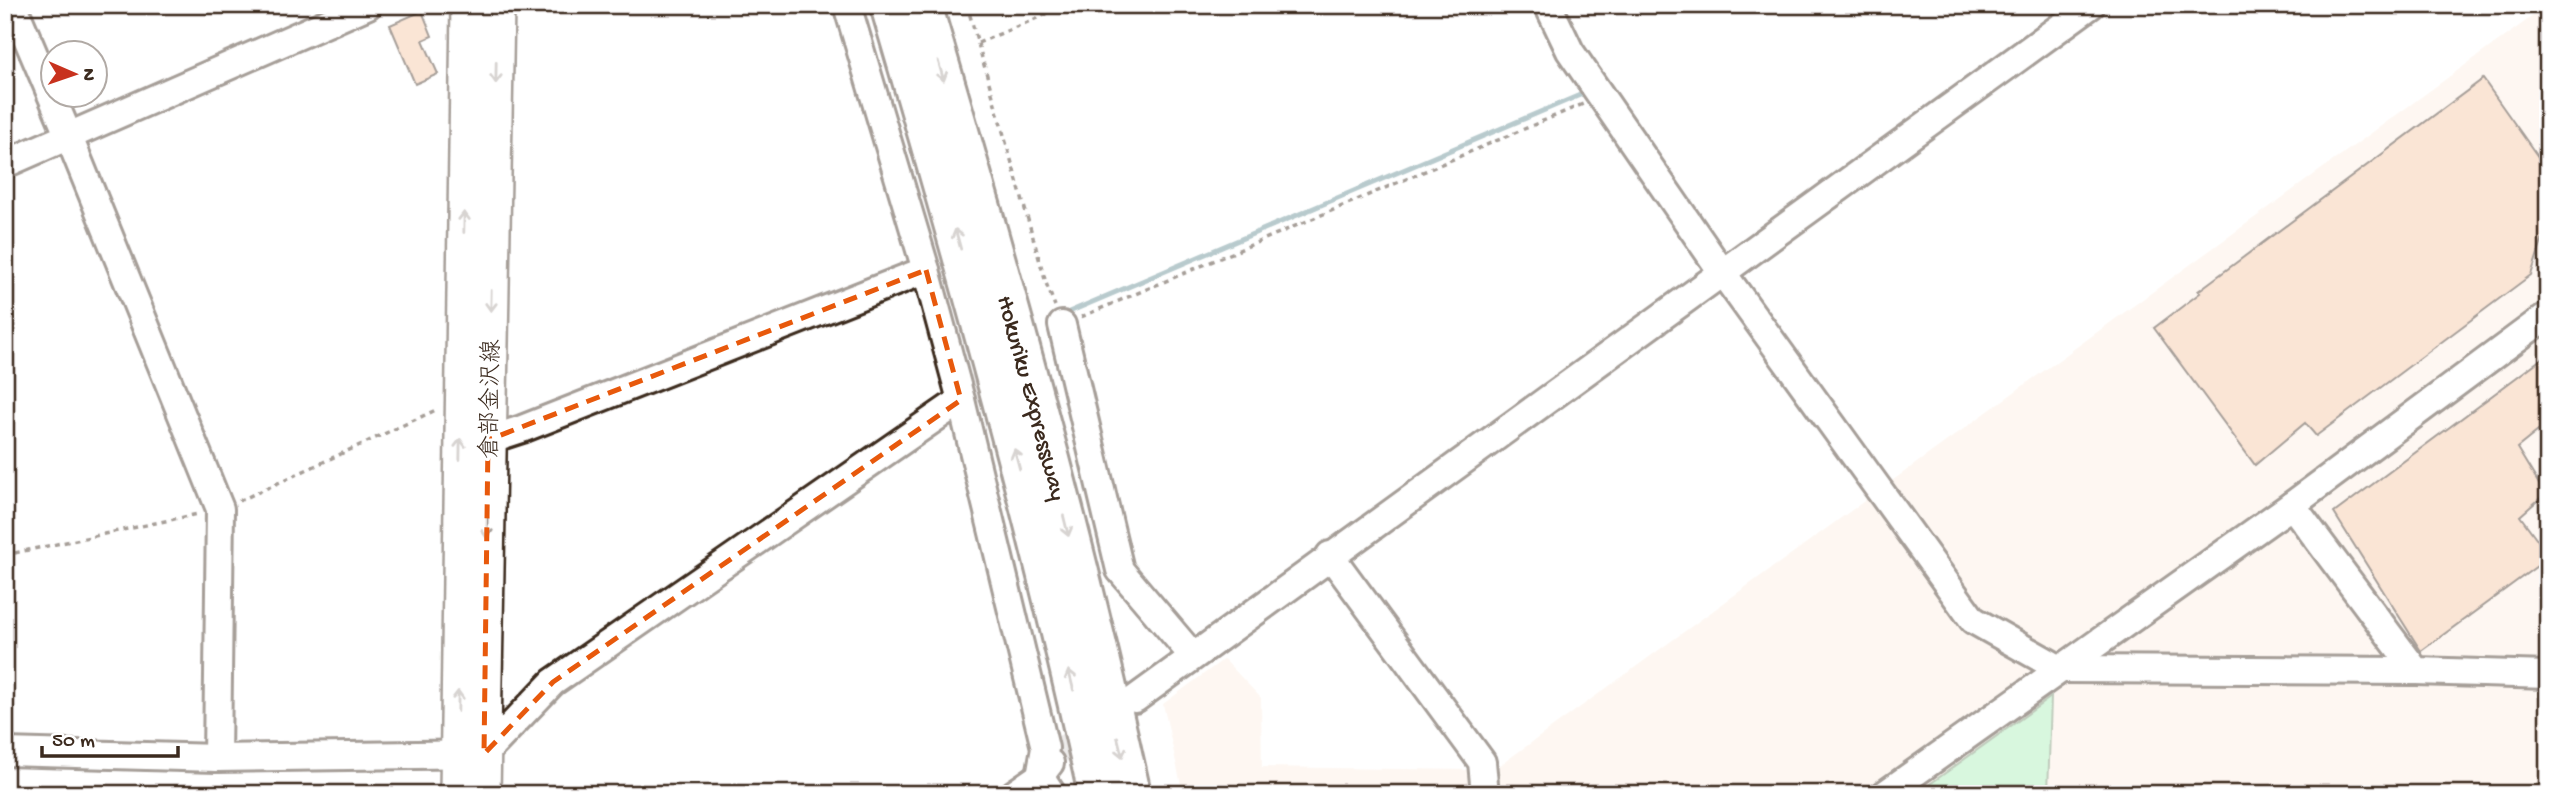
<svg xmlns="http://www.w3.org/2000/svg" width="2553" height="799" font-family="'Gochi Hand','Klee One',sans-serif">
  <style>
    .built { fill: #fceee3 }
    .green { fill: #a9edb7; stroke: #728c6a; stroke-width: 2 }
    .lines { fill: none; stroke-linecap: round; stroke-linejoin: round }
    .stream { stroke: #638b91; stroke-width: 5 }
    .building { fill: #f4c5a3; stroke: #3b2a1e; stroke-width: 2 }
    .minor-tunnel { stroke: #d8d4d2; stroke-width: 26; stroke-dasharray: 26 13; stroke-linecap: butt }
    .minor-casing { stroke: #3b2a1e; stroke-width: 32 }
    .major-casing { stroke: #3b2a1e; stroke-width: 38 }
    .highway-casing { stroke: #3b2a1e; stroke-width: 44 }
    .path { stroke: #3b2a1e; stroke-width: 3.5; stroke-dasharray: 5 5; stroke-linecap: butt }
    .minor { stroke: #fff; stroke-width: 26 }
    .major { stroke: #fff; stroke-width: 33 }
    .highway { stroke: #fff; stroke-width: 38 }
    .oneway { stroke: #a79f9a }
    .marked { fill: none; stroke: #e8590c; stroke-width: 5; stroke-dasharray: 14 9; stroke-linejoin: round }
    .labels { text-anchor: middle; stroke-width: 6; stroke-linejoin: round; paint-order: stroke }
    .street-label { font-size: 24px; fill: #3b2a1e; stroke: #fff }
  </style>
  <rect width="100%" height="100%" fill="#fff"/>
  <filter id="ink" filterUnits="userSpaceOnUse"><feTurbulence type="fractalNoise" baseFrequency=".0143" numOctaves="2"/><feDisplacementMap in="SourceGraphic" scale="14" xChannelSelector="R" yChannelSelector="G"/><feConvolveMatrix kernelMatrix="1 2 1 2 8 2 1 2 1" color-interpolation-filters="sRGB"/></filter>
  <g filter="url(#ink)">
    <!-- built -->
    <polygon class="built" points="2548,5 2548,794 1183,794 1163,704 1224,659 1261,698 1262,767 1473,770 1499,766"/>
    <!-- green -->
    <polygon class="green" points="2051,697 2048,794 1916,794"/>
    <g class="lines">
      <!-- stream -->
      <polyline class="stream" points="1069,312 1580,95"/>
    </g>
    <!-- building -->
    <g class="building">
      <polygon points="422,11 432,36 423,40 438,74 415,84 390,25"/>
      <polygon points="2483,79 2548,171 2548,223 2531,275 2316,436 2305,423 2255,465 2154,328 2200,293 2198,291"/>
      <polygon points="2548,354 2548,423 2517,448 2545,494 2520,516 2548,554 2548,558 2421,651 2334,513"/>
    </g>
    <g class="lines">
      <!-- minor-tunnel -->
      <g class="minor-tunnel">
        <polyline points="961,400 1006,363"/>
        <polyline points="1060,751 1096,726"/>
      </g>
      <defs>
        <g id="minor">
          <polyline points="13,5 69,137 220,509 217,758"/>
          <polyline points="847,5 926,270 961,400 1045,748 1040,776 1052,794"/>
          <polyline points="1548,5 1570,51 1722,272 1973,620 2060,669 2416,671"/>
          <polyline points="5,164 368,5"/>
          <polyline points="1062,325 1120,570 1192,655"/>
          <polyline points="488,440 522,429 926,270"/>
          <polyline points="2292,505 2416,671 2548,675"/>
          <polyline points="1330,555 1482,762 1485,794"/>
          <polyline points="1135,699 2091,5"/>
          <polyline points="5,752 217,758 484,754 553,682 961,400"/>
          <polyline points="1014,794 1040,776 1050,763"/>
          <polyline points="1885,794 2292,505 2548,315"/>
        </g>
        <g id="major">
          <polyline points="457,794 468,5"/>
          <polyline points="483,794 497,5"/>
        </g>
        <g id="highway">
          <path d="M890 5C967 266 1040 528 1098 794"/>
          <path id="s1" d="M922 5C999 266 1073 528 1131 794"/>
        </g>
      </defs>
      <!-- minor casing -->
      <use href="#minor" class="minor-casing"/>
      <!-- major casing -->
      <use href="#major" class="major-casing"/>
      <!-- highway casing -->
      <use href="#highway" class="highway-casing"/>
      <!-- path -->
      <g class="path">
        <polyline points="967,5 1046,283 1055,306"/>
        <polyline points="978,43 1068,5"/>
        <polyline points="1081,317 1583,104"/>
        <polyline points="239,501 438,409"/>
        <polyline points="5,555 198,514"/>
      </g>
      <!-- minor -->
      <use href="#minor" class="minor"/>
      <!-- major -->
      <use href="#major" class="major"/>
      <!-- highway -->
      <use href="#highway" class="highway"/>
    </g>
    <!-- one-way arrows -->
    <defs><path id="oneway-shaft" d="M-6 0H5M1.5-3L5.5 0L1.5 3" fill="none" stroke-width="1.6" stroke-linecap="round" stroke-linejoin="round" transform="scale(1.75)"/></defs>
    <g class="oneway">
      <use href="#oneway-shaft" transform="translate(941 71) rotate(74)"/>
      <use href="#oneway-shaft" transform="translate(496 73) rotate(91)"/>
      <use href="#oneway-shaft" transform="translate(464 222) rotate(-89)"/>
      <use href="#oneway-shaft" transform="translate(958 239) rotate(-105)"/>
      <use href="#oneway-shaft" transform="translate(491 301) rotate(91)"/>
      <use href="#oneway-shaft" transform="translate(460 449) rotate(-89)"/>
      <use href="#oneway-shaft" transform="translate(1017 459) rotate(-105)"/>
      <use href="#oneway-shaft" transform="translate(1066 526) rotate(76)"/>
      <use href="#oneway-shaft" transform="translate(487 528) rotate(91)"/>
      <use href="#oneway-shaft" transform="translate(1071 680) rotate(-104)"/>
      <use href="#oneway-shaft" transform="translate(458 701) rotate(-89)"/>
      <use href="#oneway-shaft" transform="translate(1120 747) rotate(76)"/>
    </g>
  </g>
  <!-- marked area -->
  <path d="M0 0H2553V799H0ZM926 270 961 400 553 682 484 754 488 440Z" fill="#fff" fill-opacity=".55" fill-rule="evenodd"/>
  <path class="marked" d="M926 270 961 400 553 682 484 754 488 440Z"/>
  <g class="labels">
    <!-- street labels -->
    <g class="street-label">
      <text dy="8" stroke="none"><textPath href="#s1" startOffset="408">Hokuriku Expressway</textPath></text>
      <text transform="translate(489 399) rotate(-89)" y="8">倉部金沢線</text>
    </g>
  </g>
  <!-- margin -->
  <rect width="2553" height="799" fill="none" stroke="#fff" stroke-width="28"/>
  <rect x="14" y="14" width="2525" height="771" fill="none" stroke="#3b2a1e" stroke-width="2.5" filter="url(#ink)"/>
  <!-- north arrow -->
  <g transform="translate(74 74) rotate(92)"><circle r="33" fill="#ffffff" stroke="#b1aaa5" stroke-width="2"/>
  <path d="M0-5L12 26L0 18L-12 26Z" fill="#c8321e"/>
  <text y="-10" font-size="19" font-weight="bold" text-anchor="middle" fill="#3b2a1e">N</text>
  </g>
  <!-- scale -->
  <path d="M42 746v10h136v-10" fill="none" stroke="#3b2a1e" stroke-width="3.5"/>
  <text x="52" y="746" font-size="21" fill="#3b2a1e" stroke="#ffffff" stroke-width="5" paint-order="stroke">50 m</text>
</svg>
